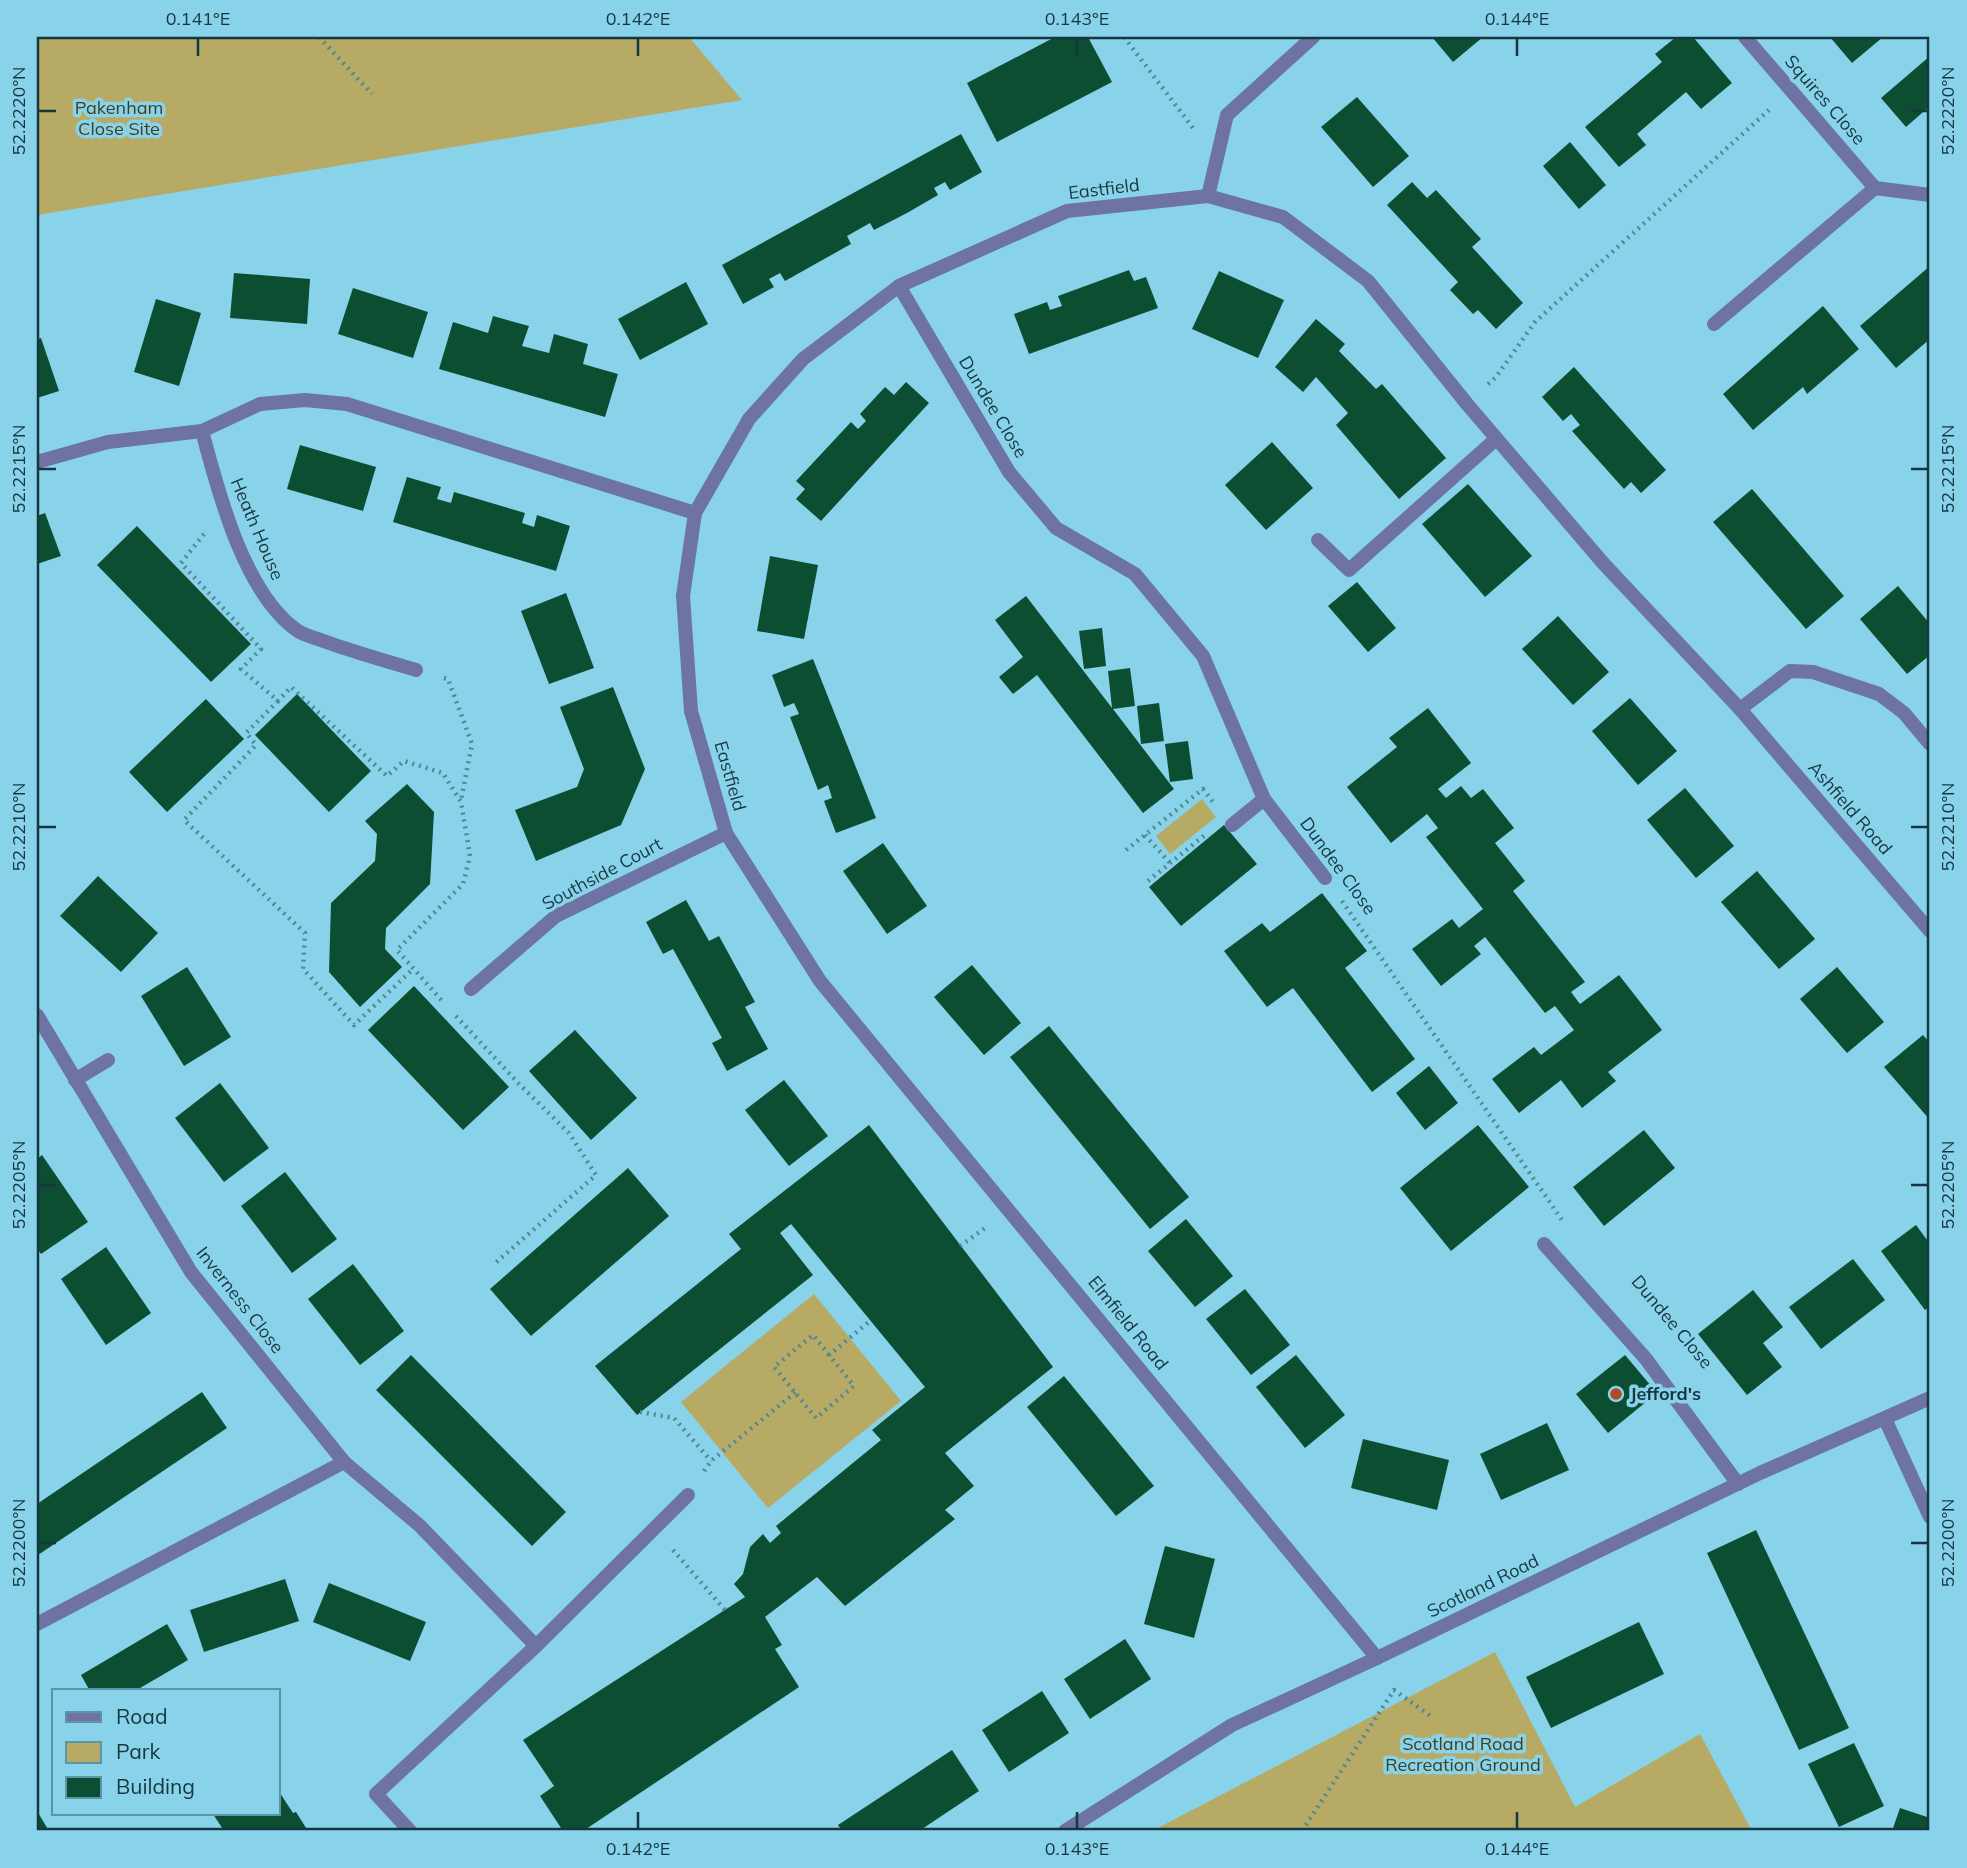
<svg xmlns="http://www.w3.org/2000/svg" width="1967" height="1868" font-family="Mulish,sans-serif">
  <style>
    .green { fill: #b7aa64 }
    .building { fill: #0c4e31 }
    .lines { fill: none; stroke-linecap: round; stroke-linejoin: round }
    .path { stroke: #518898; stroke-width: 4.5; stroke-dasharray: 2 5; stroke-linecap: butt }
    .lane { stroke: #6e73a3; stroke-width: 14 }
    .street { stroke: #6e73a3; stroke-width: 14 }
    .ticks { fill: none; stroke: #173740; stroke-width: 2.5 }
    .poi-dot { fill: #b14925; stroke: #88d3ea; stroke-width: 2.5 }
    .labels { text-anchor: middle; stroke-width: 7; stroke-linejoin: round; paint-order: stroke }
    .street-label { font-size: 18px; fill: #173740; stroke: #88d3ea }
    .park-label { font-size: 18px; fill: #453e1a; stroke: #88d3ea }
    .poi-label { font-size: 18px; font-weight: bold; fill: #173740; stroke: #88d3ea; text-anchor: start }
    .neatline { fill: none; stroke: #173740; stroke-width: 2.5 }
    .ticks-label { font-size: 18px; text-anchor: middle; fill: #173740 }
  </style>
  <rect width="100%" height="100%" fill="#88d3ea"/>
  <!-- green -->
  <g class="green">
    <polygon points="37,37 689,37 742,100 37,215"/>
    <polygon points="1202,799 1216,817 1170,854 1156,836"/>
    <polygon points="814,1294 901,1401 768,1508 681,1402"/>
    <polygon points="1495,1652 1575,1807 1700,1734 1752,1831 1152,1831"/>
  </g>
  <!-- building -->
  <g class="building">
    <polygon points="1055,37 1088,37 1112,82 997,142 967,83"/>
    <polygon points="1432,37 1483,37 1453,62"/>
    <polygon points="1676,37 1693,37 1732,83 1701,109 1686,92 1637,134 1646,145 1619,167 1585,127 1662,62 1655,54"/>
    <polygon points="1830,37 1883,37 1852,63"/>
    <polygon points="1930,56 1930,106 1906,127 1881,98"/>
    <polygon points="1357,97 1409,156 1373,187 1321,127"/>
    <polygon points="961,134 982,172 950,190 945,182 934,188 938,195 907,213 874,230 870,223 847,236 851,244 785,281 780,273 769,279 774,287 743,304 722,265"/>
    <polygon points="1570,142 1606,185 1579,209 1543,166"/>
    <polygon points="1412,182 1427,198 1436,190 1481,239 1472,247 1523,303 1496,329 1478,310 1473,314 1450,290 1458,282 1387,205"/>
    <polygon points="1930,266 1930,339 1896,368 1860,326"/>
    <polygon points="1129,270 1134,281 1146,277 1158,308 1029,354 1014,314 1047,302 1050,310 1062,306 1058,296"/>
    <polygon points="1219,271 1284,300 1258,358 1192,329"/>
    <polygon points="234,273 310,279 307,324 230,318"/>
    <polygon points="686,282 708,324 640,360 618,319"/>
    <polygon points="353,288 428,312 413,358 338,334"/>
    <polygon points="156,299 201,313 179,386 134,372"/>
    <polygon points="1823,306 1859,349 1807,394 1803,387 1753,430 1723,394"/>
    <polygon points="493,316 529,326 522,346 549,353 554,334 588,344 583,364 618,374 605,417 439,369 453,322 488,333"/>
    <polygon points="1316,319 1345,344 1339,351 1376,389 1382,384 1446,458 1399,499 1336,425 1348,413 1316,377 1303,392 1275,367"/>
    <polygon points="41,338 59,391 37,398 37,339"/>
    <polygon points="1574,367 1666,470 1641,493 1631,482 1624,489 1572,431 1580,425 1571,414 1563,421 1542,397"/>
    <polygon points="906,382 929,403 821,521 796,499 805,489 796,481 851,422 858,429 866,421 860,414 885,387 894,395"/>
    <polygon points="1272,442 1313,488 1266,530 1225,485"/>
    <polygon points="300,445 376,467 363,511 287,489"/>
    <polygon points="407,477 441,487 437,499 451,503 454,492 525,513 522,523 534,527 537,515 570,526 556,571 393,522"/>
    <polygon points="1468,484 1532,556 1485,597 1422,524"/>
    <polygon points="1752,489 1844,596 1806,629 1713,522"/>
    <polygon points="45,513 61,556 37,564 37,516"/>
    <polygon points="137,526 251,644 211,682 97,565"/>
    <polygon points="770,556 818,565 804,639 757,631"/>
    <polygon points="1357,582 1396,628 1368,652 1328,606"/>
    <polygon points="1898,586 1930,624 1930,655 1907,674 1860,619"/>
    <polygon points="566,593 594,668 549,684 521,611"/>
    <polygon points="1026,596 1112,708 1108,671 1130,668 1135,706 1113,709 1174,789 1143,813 1037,675 1013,694 999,677 1023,657 995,620"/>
    <polygon points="1558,616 1609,672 1573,705 1522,649"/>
    <polygon points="1102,628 1106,666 1084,669 1079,631"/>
    <polygon points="813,659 876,818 836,833 824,801 832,798 828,785 818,790 790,717 799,714 794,703 784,707 772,675"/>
    <polygon points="613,687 645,769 621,825 536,861 515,810 577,787 584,769 560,707"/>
    <polygon points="297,694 371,771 329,812 255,735"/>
    <polygon points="1630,698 1677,751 1638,785 1592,731"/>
    <polygon points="206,699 244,739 167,812 129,772"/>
    <polygon points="1159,703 1164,741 1141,744 1137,706"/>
    <polygon points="1428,708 1471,763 1438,789 1446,798 1461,786 1471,798 1483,789 1514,828 1495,843 1525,881 1513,891 1585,982 1571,992 1580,1004 1619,975 1662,1030 1608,1072 1616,1081 1582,1108 1561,1080 1519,1113 1492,1079 1534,1047 1541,1055 1574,1030 1555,1006 1545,1013 1485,937 1474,946 1481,954 1441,986 1412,949 1452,919 1459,928 1483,909 1426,837 1438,828 1427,814 1391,843 1347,787 1397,747 1389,738"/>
    <polygon points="1188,741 1193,779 1170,782 1165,744"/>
    <polygon points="407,784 434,812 430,884 386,928 385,949 402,967 360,1007 329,972 331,903 375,861 377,834 365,821"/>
    <polygon points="1685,788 1734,846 1696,878 1647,820"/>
    <polygon points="1224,825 1257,864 1181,926 1149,887"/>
    <polygon points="883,843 927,906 887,934 843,871"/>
    <polygon points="1757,871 1815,939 1779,969 1721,902"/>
    <polygon points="98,876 158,933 121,972 60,916"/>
    <polygon points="1322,893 1367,951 1345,968 1415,1059 1372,1092 1293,988 1267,1007 1224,951 1262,923 1270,932"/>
    <polygon points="686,900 709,941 719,936 755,1002 745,1007 768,1049 727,1071 712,1043 722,1038 673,949 663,954 646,922"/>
    <polygon points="972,965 1021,1023 984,1055 934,997"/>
    <polygon points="187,967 231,1037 184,1066 141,996"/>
    <polygon points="1837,967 1884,1022 1847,1053 1800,999"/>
    <polygon points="414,986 509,1087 463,1130 368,1030"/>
    <polygon points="1049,1026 1189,1197 1150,1229 1010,1057"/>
    <polygon points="575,1030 637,1098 591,1140 529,1071"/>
    <polygon points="1923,1035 1930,1043 1930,1120 1884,1067"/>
    <polygon points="1429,1066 1458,1103 1425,1130 1396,1093"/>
    <polygon points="784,1080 828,1136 789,1166 745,1110"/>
    <polygon points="220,1083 269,1148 224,1182 175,1118"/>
    <polygon points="869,1125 1053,1367 945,1453 974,1486 945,1510 955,1519 845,1606 817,1577 765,1617 782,1645 775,1649 799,1687 583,1831 563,1831 540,1796 554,1786 523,1740 745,1597 734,1584 743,1574 750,1547 763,1534 770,1543 781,1533 776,1526 881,1440 872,1430 925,1387 791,1224 780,1233 813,1275 637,1415 595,1366 741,1249 729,1234"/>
    <polygon points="1478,1125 1529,1187 1451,1251 1400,1188"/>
    <polygon points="1644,1130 1675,1168 1604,1226 1573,1187"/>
    <polygon points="42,1155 88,1222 41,1254 37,1248 37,1159"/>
    <polygon points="628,1168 669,1216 531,1336 490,1289"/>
    <polygon points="285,1172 337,1239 292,1273 241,1206"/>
    <polygon points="1186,1219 1233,1276 1195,1307 1148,1251"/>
    <polygon points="1916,1225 1930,1244 1930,1306 1925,1310 1881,1251"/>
    <polygon points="106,1247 151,1313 106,1345 61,1279"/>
    <polygon points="1853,1259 1885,1300 1821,1349 1789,1307"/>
    <polygon points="353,1264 404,1331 360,1365 308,1299"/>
    <polygon points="1245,1289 1290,1345 1251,1375 1206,1319"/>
    <polygon points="1753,1290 1783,1327 1763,1343 1782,1367 1747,1395 1698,1334"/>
    <polygon points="411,1355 566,1512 532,1546 376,1390"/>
    <polygon points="1296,1355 1345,1415 1305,1448 1256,1387"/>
    <polygon points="1625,1355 1657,1393 1608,1433 1576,1394"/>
    <polygon points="1064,1376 1154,1486 1116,1516 1027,1407"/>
    <polygon points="202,1392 227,1428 38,1555 37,1504"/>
    <polygon points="1547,1423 1569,1470 1501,1500 1480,1454"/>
    <polygon points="1363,1439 1449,1460 1437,1510 1351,1488"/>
    <polygon points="1756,1530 1849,1728 1799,1750 1707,1553"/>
    <polygon points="1165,1546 1215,1559 1194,1638 1144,1624"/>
    <polygon points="285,1579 299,1621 204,1652 190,1610"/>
    <polygon points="329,1583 426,1622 410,1661 313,1622"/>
    <polygon points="1639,1622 1664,1674 1551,1728 1526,1677"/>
    <polygon points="167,1624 188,1660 135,1691 90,1691 81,1675"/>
    <polygon points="1125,1639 1151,1679 1090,1719 1064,1679"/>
    <polygon points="1042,1691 1069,1733 1009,1772 982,1730"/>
    <polygon points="1854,1743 1884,1806 1839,1827 1808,1764"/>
    <polygon points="952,1750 979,1791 919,1831 842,1831 838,1825"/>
    <polygon points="278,1790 293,1813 296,1812 308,1831 224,1831 213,1814 278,1814"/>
    <polygon points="1900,1808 1930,1818 1930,1831 1892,1831"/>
    <polygon points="37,1811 49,1831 37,1831"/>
  </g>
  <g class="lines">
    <!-- path -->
    <g class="path">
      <polyline points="319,37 372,94"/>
      <polyline points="1124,37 1193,128"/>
      <polyline points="1488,384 1496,377 1535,322 1769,110"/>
      <polyline points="204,534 181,563 261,649 241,669 278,701 291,687 387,776 404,761 443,773 461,802 470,856 463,884 397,950 443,1002"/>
      <polyline points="444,678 448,679 472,744 461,800"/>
      <polyline points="278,701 246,733 256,745 184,820 305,933 303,969 354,1025 413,969"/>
      <polyline points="1145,835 1170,863"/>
      <polyline points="1126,850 1203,789 1213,802"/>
      <polyline points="1148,881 1206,834"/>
      <polyline points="1342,901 1562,1220"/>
      <polyline points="456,1016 520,1085 569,1133 596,1175 493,1265"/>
      <polyline points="960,1246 985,1228"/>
      <polyline points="829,1355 813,1335 774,1367 816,1418 854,1386 829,1355 870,1321"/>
      <polyline points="640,1412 674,1418 711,1461"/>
      <polyline points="704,1471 711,1461 796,1392"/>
      <polyline points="673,1550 725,1610"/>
      <polyline points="1302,1831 1394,1690 1432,1717"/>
    </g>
    <!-- lane -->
    <g class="lane">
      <polyline points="1714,324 1875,188 1930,195"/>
      <polyline points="1232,825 1264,799"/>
      <polyline points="1544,1244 1646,1359 1738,1484"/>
    </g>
    <!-- street -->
    <g class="street">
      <polyline points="1745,37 1875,188"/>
      <polyline points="1208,196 1227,115 1313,37"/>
      <polyline points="899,286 1009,472 1056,528 1135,574 1203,656 1264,799 1325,878"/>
      <path d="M202 431C218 491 244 594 298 631 304 635 312 637 318 639 350 651 383 660 416 670"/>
      <polyline points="37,462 108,442 202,431 260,404 305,400 347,404 695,513"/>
      <polyline points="1318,540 1349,570 1496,439"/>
      <polyline points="1740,709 1790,671 1813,672 1879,694 1904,713 1930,744"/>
      <polyline points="471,989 556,916 726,833"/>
      <polyline points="37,1015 191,1272 344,1462 419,1525 536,1646"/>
      <polyline points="75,1080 108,1060"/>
      <polyline points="1885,1419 1930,1517"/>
      <polyline points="37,1624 344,1462"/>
      <polyline points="1377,1658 820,981 726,833 691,711 683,596 695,513 749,419 803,359 899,286 1067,211 1208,196 1283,217 1368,281 1467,404 1603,563 1740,709 1930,931"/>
      <polyline points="410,1831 376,1794 536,1646 688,1495"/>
      <polyline points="1065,1831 1232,1725 1377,1658 1760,1473 1930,1398"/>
    </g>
  </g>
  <!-- ticks -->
  <path class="ticks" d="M198 38V56M638 38V56M1077 38V56M1517 38V56M38 111H56M1911 111H1928M38 469H56M1911 469H1928M38 827H56M1911 827H1928M38 1185H56M1911 1185H1928M38 1543H56M1911 1543H1928M638 1812V1829M1077 1812V1829M1517 1812V1829"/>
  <!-- markers -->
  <circle class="poi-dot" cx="1616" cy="1394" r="7"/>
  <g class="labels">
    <!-- street labels -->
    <g class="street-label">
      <text transform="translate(1825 100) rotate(49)" y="6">Squires Close</text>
      <text transform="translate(1104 189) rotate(-7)" y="6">Eastfield</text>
      <text transform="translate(993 407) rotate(59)" y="6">Dundee Close</text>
      <text transform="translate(257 529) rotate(67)" y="6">Heath House</text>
      <text transform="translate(730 776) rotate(74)" y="6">Eastfield</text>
      <text transform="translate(1850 808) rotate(49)" y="6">Ashfield Road</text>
      <text transform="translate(1338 866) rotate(54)" y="6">Dundee Close</text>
      <text transform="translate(602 874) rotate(-28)" y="6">Southside Court</text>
      <text transform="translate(240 1300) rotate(52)" y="6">Inverness Close</text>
      <text transform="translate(1672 1322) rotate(50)" y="6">Dundee Close</text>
      <text transform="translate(1128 1323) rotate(51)" y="6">Elmfield Road</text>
      <text transform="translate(1483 1586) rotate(-26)" y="6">Scotland Road</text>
    </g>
    <!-- park labels -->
    <g class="park-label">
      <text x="119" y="114">Pakenham<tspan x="119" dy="21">Close Site</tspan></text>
      <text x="1463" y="1750">Scotland Road<tspan x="1463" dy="21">Recreation Ground</tspan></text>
    </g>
    <!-- poi labels -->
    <g class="poi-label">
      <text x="1630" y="1400">Jefford's</text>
    </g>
  </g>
  <!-- border -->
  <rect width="1967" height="1868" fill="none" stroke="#88d3ea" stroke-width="77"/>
  <!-- legend -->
  <rect x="52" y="1689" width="228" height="126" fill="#88d3ea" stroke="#5b95a6" stroke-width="2"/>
  <rect x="66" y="1712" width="35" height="10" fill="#6e73a3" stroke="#5b95a6" stroke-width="2"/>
  <text x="116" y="1724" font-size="21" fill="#173740">Road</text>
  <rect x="66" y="1742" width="35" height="21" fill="#b7aa64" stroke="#5b95a6" stroke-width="2"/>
  <text x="116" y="1759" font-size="21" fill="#173740">Park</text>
  <rect x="66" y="1777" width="35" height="21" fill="#0c4e31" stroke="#5b95a6" stroke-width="2"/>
  <text x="116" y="1794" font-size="21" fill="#173740">Building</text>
  <rect x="38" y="38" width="1890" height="1791" class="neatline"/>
  <g class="ticks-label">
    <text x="198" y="25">0.141°E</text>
    <text x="638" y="25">0.142°E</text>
    <text x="1077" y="25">0.143°E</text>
    <text x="1517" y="25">0.144°E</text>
    <text transform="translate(19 111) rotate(-90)" y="6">52.2220°N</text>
    <text transform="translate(1948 111) rotate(-90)" y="6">52.2220°N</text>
    <text transform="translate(19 469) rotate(-90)" y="6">52.2215°N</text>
    <text transform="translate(1948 469) rotate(-90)" y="6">52.2215°N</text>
    <text transform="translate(19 827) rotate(-90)" y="6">52.2210°N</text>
    <text transform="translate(1948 827) rotate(-90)" y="6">52.2210°N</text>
    <text transform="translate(19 1185) rotate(-90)" y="6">52.2205°N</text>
    <text transform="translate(1948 1185) rotate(-90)" y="6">52.2205°N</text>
    <text transform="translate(19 1543) rotate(-90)" y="6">52.2200°N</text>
    <text transform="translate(1948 1543) rotate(-90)" y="6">52.2200°N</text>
    <text x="638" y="1855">0.142°E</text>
    <text x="1077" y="1855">0.143°E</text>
    <text x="1517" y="1855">0.144°E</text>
  </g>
</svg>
